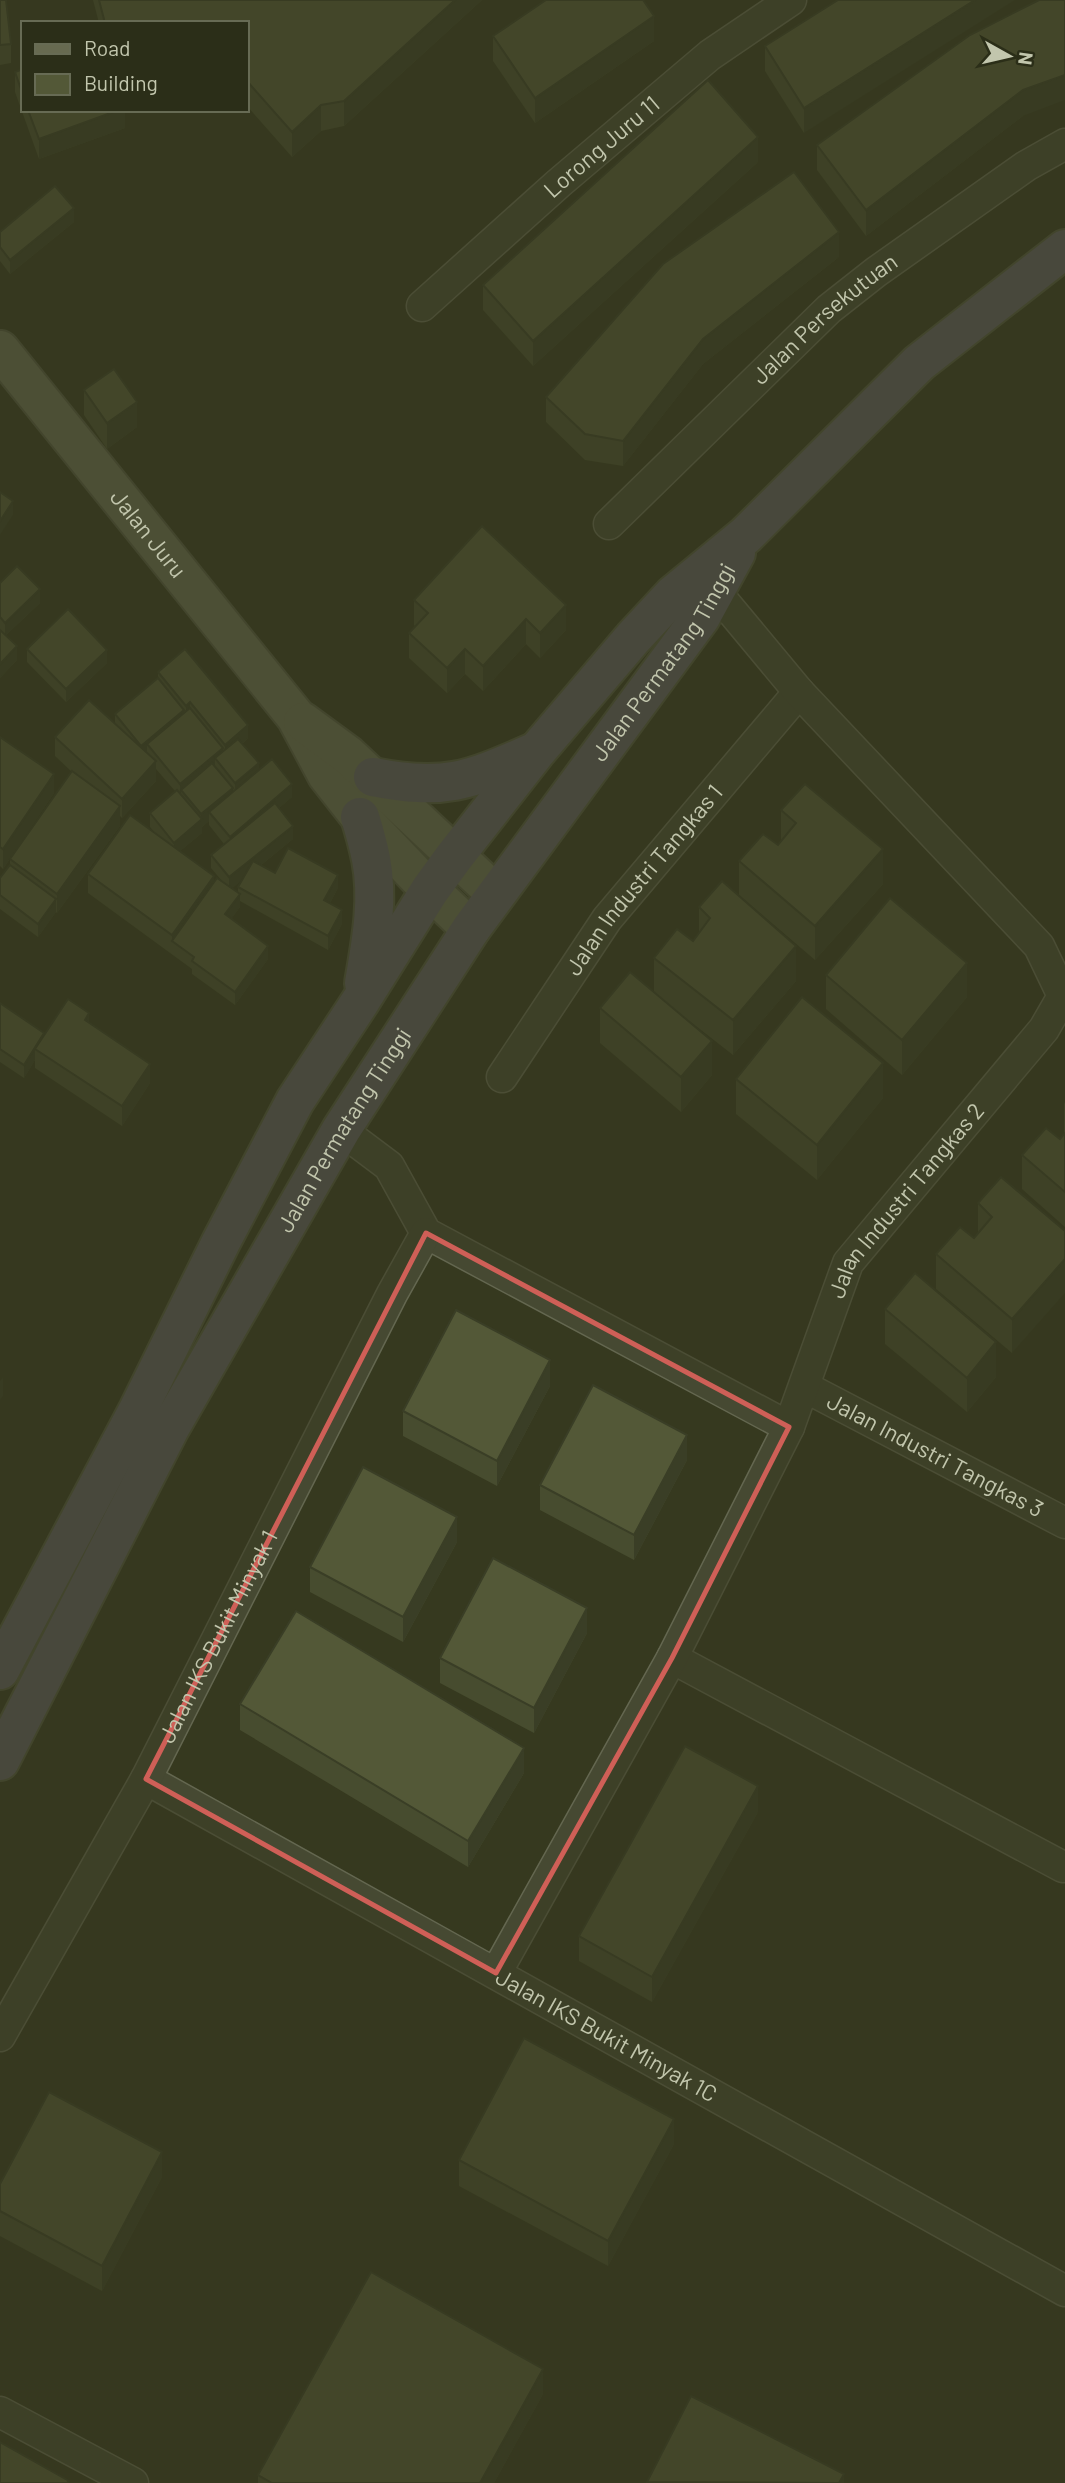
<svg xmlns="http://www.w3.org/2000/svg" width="1065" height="2483" font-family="Barlow,sans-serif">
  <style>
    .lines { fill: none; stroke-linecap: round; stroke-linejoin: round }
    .minor-casing { stroke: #646750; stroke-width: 33 }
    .primary-casing { stroke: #52563f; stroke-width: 42 }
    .trunk-casing { stroke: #51543d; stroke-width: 42 }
    .minor { stroke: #464932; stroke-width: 30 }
    .primary { stroke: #676a50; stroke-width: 38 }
    .trunk { stroke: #5e5c60; stroke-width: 38 }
    .wall { fill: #474c2f; fill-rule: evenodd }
    .shaded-wall { fill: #3a3e26 }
    .building { fill: #535837; stroke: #3a3e26; stroke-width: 2 }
    .marked { fill: none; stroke: #cf5f57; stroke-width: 5; stroke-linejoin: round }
    .labels { text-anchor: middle; stroke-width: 7; stroke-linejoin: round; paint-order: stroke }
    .street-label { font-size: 23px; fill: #c2c6ad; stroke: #2b2e18 }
  </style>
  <rect width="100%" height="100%" fill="#36391f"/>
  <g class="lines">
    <defs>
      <g id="minor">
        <path id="s1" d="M422 306 559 183 710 55 791 0"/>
        <path id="s2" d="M609 524 829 309 876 272 1026 166 1065 144"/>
        <path id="s3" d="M502 1077 607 919 799 692"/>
        <polyline points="341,1130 389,1166 426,1233 789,1427"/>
        <path id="s4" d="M805 1387 1065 1523"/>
        <polyline points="672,1658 1063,1867"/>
        <path id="s5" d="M146 1779 1065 2291"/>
        <path id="s6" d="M496 1973 672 1658 789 1427 848 1263 1044 1029 1063 996 1039 946 799 692 715 591"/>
        <path id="s7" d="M0 2036 146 1779 392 1294 426 1233"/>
        <polyline points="0,2412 133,2483"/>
      </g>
      <g id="primary">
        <path id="s8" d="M0 350 296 717 327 775 360 817 430 890 471 929"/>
        <polyline points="303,722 348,755 496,894"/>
      </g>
      <g id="trunk">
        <path d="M373 777C444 791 468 781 532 753"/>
        <path d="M360 817C364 830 368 844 371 859 379 900 371 942 364 983"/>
        <polyline points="0,1670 138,1410 221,1242 295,1101 360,1002 430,890 454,857 536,752 633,638 673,595 746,535 919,363 1065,249"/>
        <path id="s9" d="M0 1761 170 1428 341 1130 471 929 701 617 736 553"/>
      </g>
    </defs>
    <!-- minor casing -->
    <use href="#minor" class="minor-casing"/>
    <!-- primary casing -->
    <use href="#primary" class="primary-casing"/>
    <!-- trunk casing -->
    <use href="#trunk" class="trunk-casing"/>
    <!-- minor -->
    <use href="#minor" class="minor"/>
    <!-- primary -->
    <use href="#primary" class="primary"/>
    <!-- trunk -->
    <use href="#trunk" class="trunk"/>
  </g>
  <!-- wall -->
  <g class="wall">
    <polygon points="0,0 11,44 11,63 0,65"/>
    <polygon points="93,0 482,0 344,126 321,131 292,157 247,106 247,23 99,23"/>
    <polygon points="838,0 804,133 765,71 765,46"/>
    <polygon points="493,36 654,41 535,123 493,61"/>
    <polygon points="23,69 23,110 125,110 125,128 39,159 15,92 15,72"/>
    <polygon points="1023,116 866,236 817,170 817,145"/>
    <polygon points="758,162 533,366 483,310 483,285"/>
    <polygon points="74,222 10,274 0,261 0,232"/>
    <polygon points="839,257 703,364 623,466 585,460 546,422 546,397"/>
    <polygon points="84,390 137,427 107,449 84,415"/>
    <polygon points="482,526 566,630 540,658 526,644 483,691 465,674 447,693 409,658 409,633 415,626 414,625 414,600"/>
    <polygon points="0,583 40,603 6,635 17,660 0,678"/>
    <polygon points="27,649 107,663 66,702 27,662"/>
    <path d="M158 672 248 738 242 744 259 770 292 797 279 808 293 839 260 866 275 873 338 888 330 903 342 924 328 950 240 901V907L231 919 268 959 235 1005 192 974V969L88 893V874L155 833 150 827V813L175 791 156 769V781L122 818 120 816V826L57 913 56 912 38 937 0 909V878L10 865V859L72 772 55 756V737L115 723V714L158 678ZM209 821V825L224 844 211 855V868L222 881 214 882 180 851 202 833V827ZM242 880 238 887V893L232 888Z"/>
    <polygon points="0,737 54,793 3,869 0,866"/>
    <polygon points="781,810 883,884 815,960 739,895 739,861 778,845 781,841"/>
    <polygon points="699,907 796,981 733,1055 665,1002 712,1075 681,1112 600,1043 600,1008 654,992 654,958 693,941 699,933"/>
    <polygon points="826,975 967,997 902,1075 826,1009"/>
    <polygon points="0,1003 44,1035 89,1023 150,1083 122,1126 35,1068 35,1060 24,1078 0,1062"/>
    <polygon points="736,1079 883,1098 817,1180 736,1114"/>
    <polygon points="1065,1102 1065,1227 1022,1189 1022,1155 1060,1139 1064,1134 1064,1104"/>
    <polygon points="978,1203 1065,1231 1012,1353 936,1289 936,1254 974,1238 978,1234"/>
    <polygon points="885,1309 996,1377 967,1412 885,1344"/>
    <polygon points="550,1386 497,1486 403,1436 403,1411"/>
    <polygon points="687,1460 634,1560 540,1510 540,1485"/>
    <polygon points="457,1542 403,1642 310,1592 310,1567"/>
    <polygon points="587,1633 534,1733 440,1683 440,1658"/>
    <polygon points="240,1704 524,1773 468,1867 240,1730"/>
    <polygon points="758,1812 652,2002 579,1961 579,1936"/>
    <polygon points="674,2144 608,2266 459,2186 459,2160"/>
    <polygon points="162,2177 102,2291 0,2236 0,2184"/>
    <polygon points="543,2394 494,2483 258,2483 258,2475"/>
  </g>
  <!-- shaded-wall -->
  <g class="shaded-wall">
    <polygon points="455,0 482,0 344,126 344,101"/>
    <polygon points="975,0 1015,0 804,133 804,108"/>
    <polygon points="654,16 654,41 535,123 535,98"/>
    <polygon points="1065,75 1065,100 1023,116 866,236 866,210 1023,90"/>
    <polygon points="321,105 321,131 292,157 292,132"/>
    <polygon points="119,110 125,110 125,128 39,159 39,139"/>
    <polygon points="758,137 758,162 533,366 533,341"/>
    <polygon points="74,208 74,222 10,274 10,260"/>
    <polygon points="839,232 839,257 703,364 623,466 623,441 703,339"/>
    <polygon points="137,402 137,427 107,449 107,423"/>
    <polygon points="13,501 13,515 0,535 0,521"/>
    <polygon points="40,589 40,603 5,636 5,623"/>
    <polygon points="566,605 566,630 540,658 540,633"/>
    <polygon points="526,619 526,644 483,691 483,666"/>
    <polygon points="17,646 17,660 0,678 0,664"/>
    <polygon points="465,649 465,674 447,693 447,668"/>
    <polygon points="107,650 107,663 66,702 66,689"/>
    <polygon points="190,702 190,716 186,719 186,706"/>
    <polygon points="184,710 184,723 147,744 147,755 141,759 141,746"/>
    <polygon points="248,725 248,738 225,758 225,745"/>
    <polygon points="223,748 223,761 215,758 215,768 181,790 181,796 180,797 180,784"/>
    <polygon points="156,761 156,781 122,818 122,799"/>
    <polygon points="259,763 259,777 235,797 235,783"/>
    <polygon points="54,774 54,793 3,869 3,849"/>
    <polygon points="292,784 292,797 230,850 230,837"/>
    <polygon points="233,788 233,801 209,812 209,821 202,827 202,833 174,856 174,843 201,820 201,814"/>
    <polygon points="120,806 120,826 57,913 57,894"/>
    <polygon points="293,826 293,839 229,891 229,877"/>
    <polygon points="883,849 883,884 815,960 815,926"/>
    <polygon points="338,875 338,888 324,914 324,900"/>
    <polygon points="214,876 214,895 172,941 172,935"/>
    <polygon points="240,894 240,907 225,928 225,914"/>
    <polygon points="56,899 56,912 38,937 38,924"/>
    <polygon points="342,910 342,924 328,950 328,936"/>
    <polygon points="268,946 268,959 235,1005 235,992"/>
    <polygon points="796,946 796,981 733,1055 733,1020"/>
    <polygon points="967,963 967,997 902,1075 902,1040"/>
    <polygon points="89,1013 89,1033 85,1020"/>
    <polygon points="44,1033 44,1046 35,1049 35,1060 24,1078 24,1065"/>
    <polygon points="712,1041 712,1075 681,1112 681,1077"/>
    <polygon points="883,1063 883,1098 817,1180 817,1145"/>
    <polygon points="150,1064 150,1083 122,1126 122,1106"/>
    <polygon points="1065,1259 1065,1293 1012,1353 1012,1319"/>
    <polygon points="996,1342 996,1377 967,1412 967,1378"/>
    <polygon points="550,1360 550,1386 497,1486 497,1461"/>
    <polygon points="3,1377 3,1396 0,1400 0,1381"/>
    <polygon points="687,1435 687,1460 634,1560 634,1535"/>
    <polygon points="457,1517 457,1542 403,1642 403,1617"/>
    <polygon points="587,1608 587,1633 534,1733 534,1708"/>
    <polygon points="524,1748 524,1773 468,1867 468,1841"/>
    <polygon points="758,1786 758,1812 652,2002 652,1977"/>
    <polygon points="674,2119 674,2144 608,2266 608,2241"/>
    <polygon points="162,2152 162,2177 102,2291 102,2266"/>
    <polygon points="543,2369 543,2394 494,2483 480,2483"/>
    <polygon points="844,2474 844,2483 839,2483"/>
  </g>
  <!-- building -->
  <g class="building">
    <polygon points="0,0 6,0 11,44 0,45"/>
    <polygon points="99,0 455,0 344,101 321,105 292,132 247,81 247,23 105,23"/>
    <polygon points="546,0 643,0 654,16 535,98 493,36"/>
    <polygon points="838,0 975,0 804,108 765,46"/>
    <polygon points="1039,0 1065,0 1065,75 1023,90 866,210 817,145 970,35"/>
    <polygon points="23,69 23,95 15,72"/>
    <polygon points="708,80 758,137 533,341 483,285"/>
    <polygon points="28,110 119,110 39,139"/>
    <polygon points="794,172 839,232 703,339 623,441 585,434 546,397 663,264"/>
    <polygon points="55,186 74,208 10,260 0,247 0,232"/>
    <polygon points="114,369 137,402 107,423 84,390"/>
    <polygon points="0,492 13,501 0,521"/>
    <polygon points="482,526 566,605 540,633 526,619 483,666 465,649 447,668 409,633 428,613 414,600"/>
    <polygon points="17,566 40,589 5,623 0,617 0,583"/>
    <polygon points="68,609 107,650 66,689 27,649"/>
    <polygon points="0,630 17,646 0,664"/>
    <polygon points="185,649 248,725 225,745 190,702 186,706 158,672"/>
    <polygon points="158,678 184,710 141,746 115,714"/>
    <polygon points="89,700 156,761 122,799 55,737"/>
    <polygon points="190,708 223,748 180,784 147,744"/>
    <polygon points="0,737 54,774 3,849 0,847"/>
    <polygon points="238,739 259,763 235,783 215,758"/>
    <polygon points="272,759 292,784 230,837 209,812"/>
    <polygon points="212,763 233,788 201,814 181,790"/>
    <polygon points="72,771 120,806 57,894 10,859"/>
    <polygon points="805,784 883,849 815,926 739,861 763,834 778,845 796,823 781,810"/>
    <polygon points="177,790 202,819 174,843 150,813"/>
    <polygon points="275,803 293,826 229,877 211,855"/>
    <polygon points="130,815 214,876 172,935 88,874"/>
    <polygon points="288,848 338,875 324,900 342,910 328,936 238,887 253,861 275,873"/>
    <polygon points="10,865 56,899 38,924 0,895 0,878"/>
    <polygon points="217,878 240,894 225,914 268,946 235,992 192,961 194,957 172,941"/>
    <polygon points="722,881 796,946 733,1020 654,958 677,929 693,941 710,918 699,907"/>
    <polygon points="890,898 967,963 902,1040 826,975"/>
    <polygon points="630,972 712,1041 681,1077 600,1008"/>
    <polygon points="802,997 883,1063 817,1145 736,1079"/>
    <polygon points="68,999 89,1013 85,1020 150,1064 122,1106 35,1049"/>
    <polygon points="0,1003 44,1033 24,1065 0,1049"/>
    <polygon points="1046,1128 1060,1139 1065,1133 1065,1192 1022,1155"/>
    <polygon points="1001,1177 1065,1231 1065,1259 1012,1319 936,1254 960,1227 974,1238 992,1217 978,1203"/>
    <polygon points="915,1273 996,1342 967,1378 885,1309"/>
    <polygon points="456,1310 550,1360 497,1461 403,1411"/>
    <polygon points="593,1385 687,1435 634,1535 540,1485"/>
    <polygon points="363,1467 457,1517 403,1617 310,1567"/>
    <polygon points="493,1558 587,1608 534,1708 440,1658"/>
    <polygon points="296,1611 524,1748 468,1841 240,1704"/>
    <polygon points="685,1746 758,1786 652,1977 579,1936"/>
    <polygon points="524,2038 674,2119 608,2241 459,2160"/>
    <polygon points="49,2092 162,2152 102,2266 0,2211 0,2184"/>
    <polygon points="371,2272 543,2369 480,2483 272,2483 258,2475"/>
    <polygon points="691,2396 844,2474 839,2483 647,2482"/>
    <polygon points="0,2442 69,2481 67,2483 0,2483"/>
  </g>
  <!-- marked area -->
  <path d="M0 0H1065V2483H0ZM426 1233 789 1427 672 1658 496 1973 146 1779Z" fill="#36391f" fill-opacity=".55" fill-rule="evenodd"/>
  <path class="marked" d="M426 1233 789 1427 672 1658 496 1973 146 1779Z"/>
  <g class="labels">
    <!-- street labels -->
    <g class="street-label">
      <text dy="8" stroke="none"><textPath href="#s1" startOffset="240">Lorong Juru 11</textPath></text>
      <text dy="8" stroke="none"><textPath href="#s2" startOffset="298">Jalan Persekutuan</textPath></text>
      <text dy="8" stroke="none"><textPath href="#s8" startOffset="236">Jalan Juru</textPath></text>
      <text dy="8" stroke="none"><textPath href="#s9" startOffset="1286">Jalan Permatang Tinggi</textPath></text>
      <text dy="8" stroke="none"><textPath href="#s3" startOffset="243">Jalan Industri Tangkas 1</textPath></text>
      <text dy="8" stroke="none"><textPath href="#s9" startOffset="719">Jalan Permatang Tinggi</textPath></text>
      <text dy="8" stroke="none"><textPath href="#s6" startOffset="878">Jalan Industri Tangkas 2</textPath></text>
      <text dy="8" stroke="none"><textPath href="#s4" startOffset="147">Jalan Industri Tangkas 3</textPath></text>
      <text dy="8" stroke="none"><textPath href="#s7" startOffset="455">Jalan IKS Bukit Minyak 1</textPath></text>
      <text dy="8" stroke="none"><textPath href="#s5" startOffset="527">Jalan IKS Bukit Minyak 1C</textPath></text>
    </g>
  </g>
  <!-- legend -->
  <rect x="21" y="21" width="228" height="91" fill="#2b2e18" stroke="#676b54" stroke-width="2"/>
  <rect x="35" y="44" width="35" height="10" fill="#676a50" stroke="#676b54" stroke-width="2"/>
  <text x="84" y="56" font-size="21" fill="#c2c6ad">Road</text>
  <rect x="35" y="74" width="35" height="21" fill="#535837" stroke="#676b54" stroke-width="2"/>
  <text x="84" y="91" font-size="21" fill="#c2c6ad">Building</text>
  <!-- north arrow -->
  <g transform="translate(1009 56) rotate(98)" stroke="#2b2e18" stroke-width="5" paint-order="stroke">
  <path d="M0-5L12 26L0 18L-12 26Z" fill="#c2c6ad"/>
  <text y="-10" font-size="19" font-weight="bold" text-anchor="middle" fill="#c2c6ad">N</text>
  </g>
</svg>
